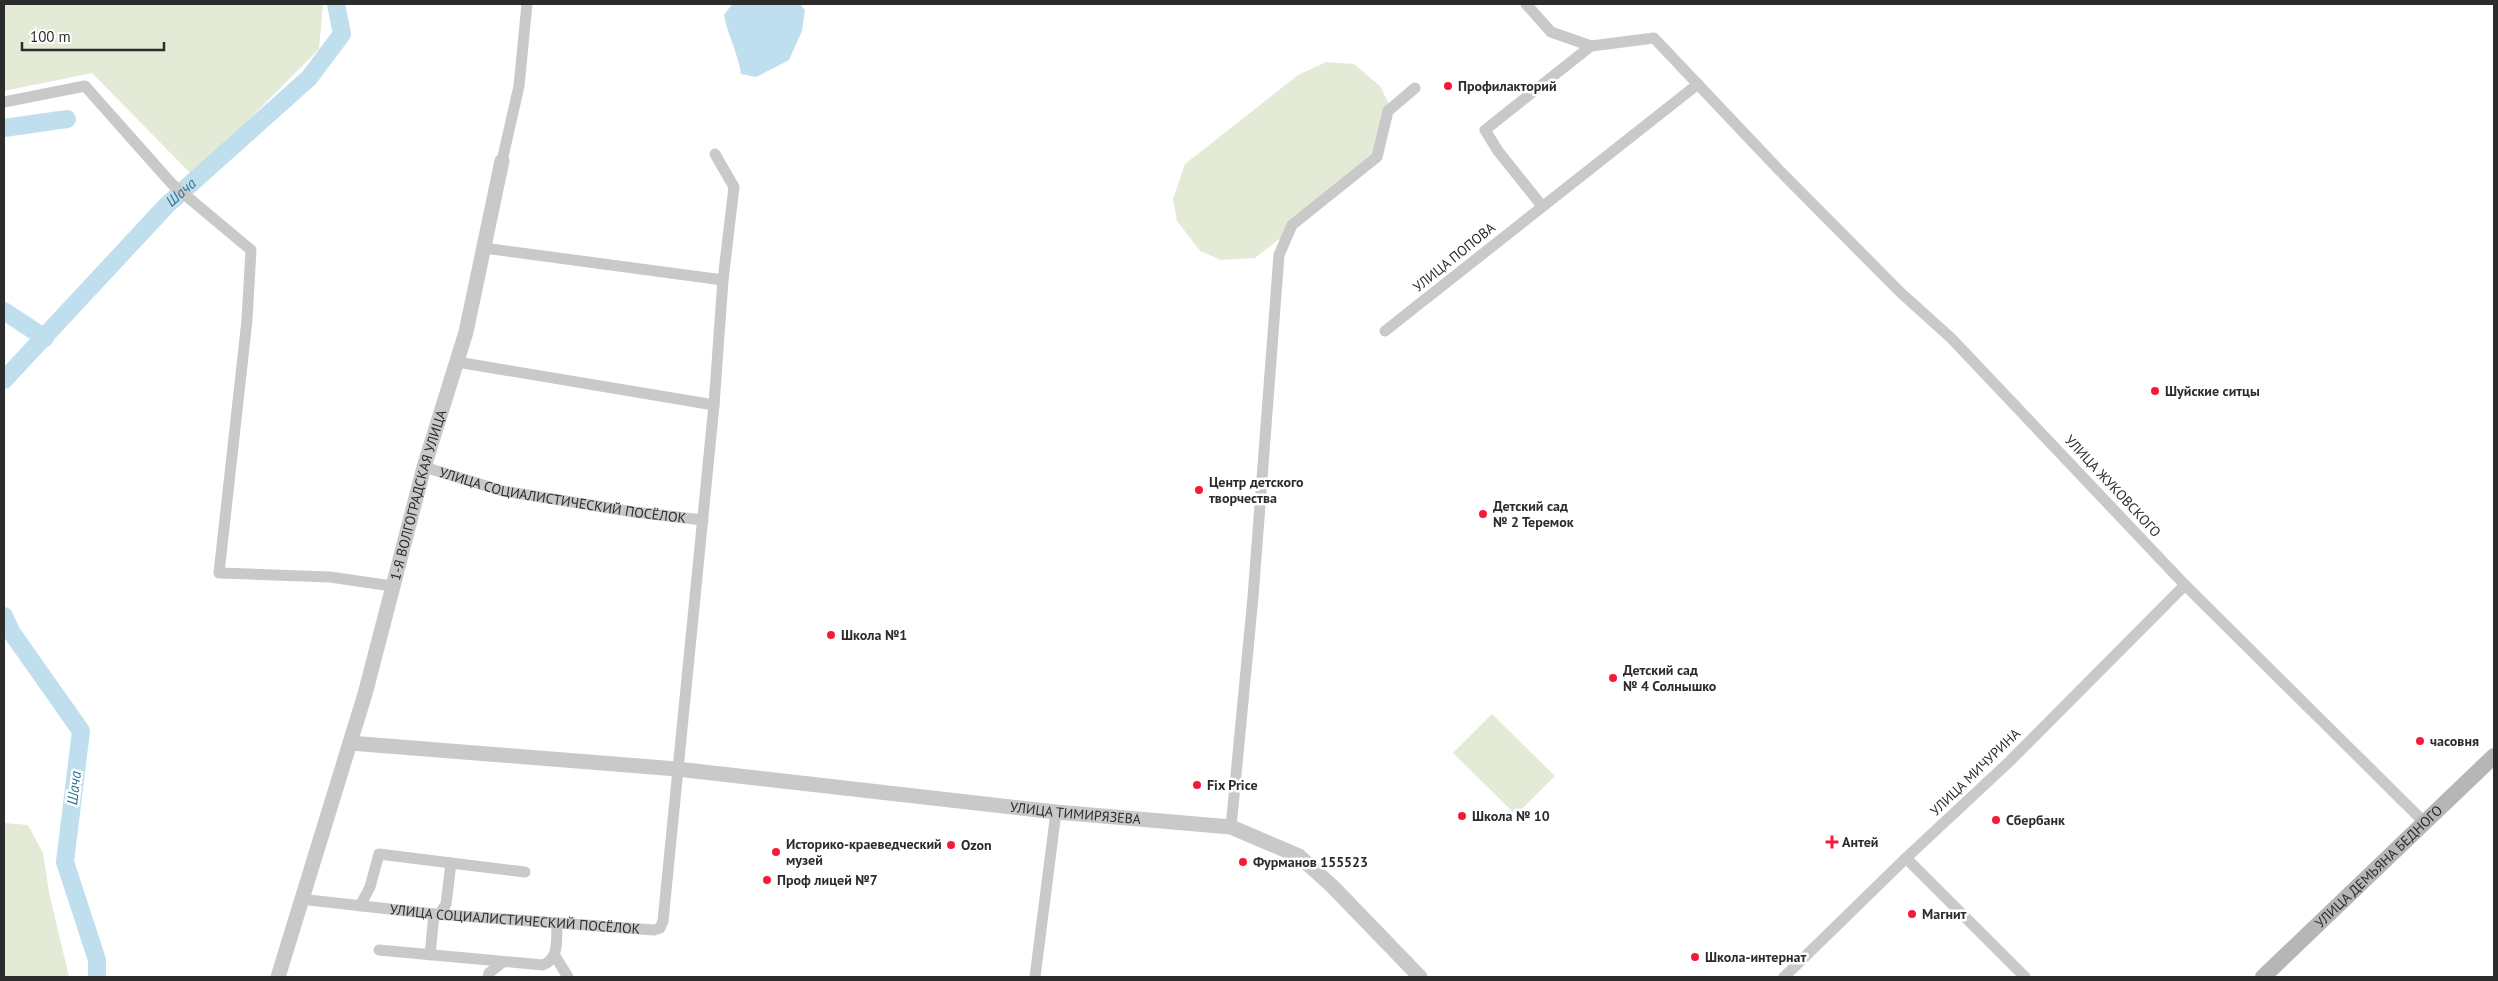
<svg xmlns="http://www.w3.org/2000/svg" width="2498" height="981" font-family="'PT Sans',sans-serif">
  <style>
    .green { fill: #e3ebd7 }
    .water { fill: #c0dfee }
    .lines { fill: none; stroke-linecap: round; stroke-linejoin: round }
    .river { stroke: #c0dfee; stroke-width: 18 }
    .minor { stroke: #c9c9c9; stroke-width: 11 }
    .tertiary { stroke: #c9c9c9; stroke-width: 15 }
    .secondary { stroke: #b6b6b6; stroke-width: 16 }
    .poi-dot { fill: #f71938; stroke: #fff; stroke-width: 2 }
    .labels { text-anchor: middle; stroke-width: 5; stroke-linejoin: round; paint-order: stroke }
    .poi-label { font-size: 14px; font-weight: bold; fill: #2c2c2c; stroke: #fff; text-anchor: start }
    .street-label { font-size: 14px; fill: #2c2c2c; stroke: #fff }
    .water-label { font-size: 15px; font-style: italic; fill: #327595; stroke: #fff }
  </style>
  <rect width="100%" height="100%" fill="#fff"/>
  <!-- green -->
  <g class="green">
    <polygon points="4,4 323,4 319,49 193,176 92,73 4,91"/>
    <polygon points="1326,62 1354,64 1380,86 1393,112 1382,159 1255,258 1221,260 1200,251 1177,221 1173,199 1185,164 1298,75"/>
    <polygon points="1492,714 1555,776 1516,815 1453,753"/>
    <polygon points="4,823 28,825 43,853 49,892 69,977 4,977"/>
  </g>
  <!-- water -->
  <path class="water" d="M732 4H800L805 10 802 31 789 60 756 77 741 74C738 53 728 36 724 15Z"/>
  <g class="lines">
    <!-- river -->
    <g class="river">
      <polyline points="4,128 67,119"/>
      <polyline points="4,311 45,338"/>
      <path id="s1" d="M4 380 167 205 309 78 342 34 336 4"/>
      <polyline points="4,616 12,633 81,731 65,862 97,960 97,977"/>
    </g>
    <!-- minor -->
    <g class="minor">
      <polyline points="1526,4 1551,32 1591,46 1654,38 1779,170 1900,292 1951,338 2185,585 2424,822"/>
      <polyline points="4,102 85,86 172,184 251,250 247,320 219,573 330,577 392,586"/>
      <polyline points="502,161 519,86 527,4"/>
      <polyline points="1542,206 1498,151 1485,130 1591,46"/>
      <polyline points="484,248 723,280"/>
      <polyline points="1385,331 1698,84"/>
      <polyline points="457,362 714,405"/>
      <path id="s2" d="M424 467 503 491 634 512 703 520"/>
      <polyline points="1231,827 1253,597 1279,255 1292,225 1377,157 1388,111 1415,88"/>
      <polyline points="1906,858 2025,977"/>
      <path id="s3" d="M300 899 434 914 654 930 660 928 663 921 714 405 723 280 734 187 715 154"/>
      <polyline points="360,906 370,887 379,854 451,863"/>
      <polyline points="439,915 446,904 451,863 525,872"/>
      <path d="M379 950 543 965C560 958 556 939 557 923"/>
      <polyline points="430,955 434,914"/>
      <polyline points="555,956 568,977"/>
      <polyline points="488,977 489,973 503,962"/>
      <polyline points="1035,977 1056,812"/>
      <polyline points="1784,977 1906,858 2010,761 2185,585"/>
    </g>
    <!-- tertiary -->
    <g class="tertiary">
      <path id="s4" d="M350 743 677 769 1056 812 1231 827 1299 856 1333 887 1420 977"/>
      <path id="s5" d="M278 977 365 694 424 467 466 332 502 161"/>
    </g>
    <!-- secondary -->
    <path class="secondary" id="s6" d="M2263 977 2494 756"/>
  </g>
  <!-- markers -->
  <g class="poi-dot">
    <circle cx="1448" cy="86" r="5"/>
    <circle cx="2155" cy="391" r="5"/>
    <circle cx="1199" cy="490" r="5"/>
    <circle cx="1483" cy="514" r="5"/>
    <circle cx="831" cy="635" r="5"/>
    <circle cx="1613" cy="678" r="5"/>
    <circle cx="2420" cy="741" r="5"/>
    <circle cx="1197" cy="785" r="5"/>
    <circle cx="1462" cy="816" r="5"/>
    <circle cx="1996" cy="820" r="5"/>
    <path d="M1829.5 834.5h5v5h5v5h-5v5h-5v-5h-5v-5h5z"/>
    <circle cx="951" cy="845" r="5"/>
    <circle cx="776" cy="852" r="5"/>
    <circle cx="1243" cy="862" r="5"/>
    <circle cx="767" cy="880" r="5"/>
    <circle cx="1912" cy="914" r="5"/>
    <circle cx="1695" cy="957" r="5"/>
  </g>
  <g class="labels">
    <!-- poi labels -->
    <g class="poi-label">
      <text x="1458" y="91">Профилакторий</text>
      <text x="2165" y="396">Шуйские ситцы</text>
      <text x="1209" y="487">Центр детского<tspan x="1209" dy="16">творчества</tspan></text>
      <text x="1493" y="511">Детский сад<tspan x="1493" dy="16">№ 2 Теремок</tspan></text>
      <text x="841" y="640">Школа №1</text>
      <text x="1623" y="675">Детский сад<tspan x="1623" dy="16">№ 4 Солнышко</tspan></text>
      <text x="2430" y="746">часовня</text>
      <text x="1207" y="790">Fix Price</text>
      <text x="1472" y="821">Школа № 10</text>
      <text x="2006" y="825">Сбербанк</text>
      <text x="1842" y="847">Антей</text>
      <text x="786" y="849">Историко-краеведческий<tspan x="786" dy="16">музей</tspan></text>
      <text x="961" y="850">Ozon</text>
      <text x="1253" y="867">Фурманов 155523</text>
      <text x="777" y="885">Проф лицей №7</text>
      <text x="1922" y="919">Магнит</text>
      <text x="1705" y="962">Школа-интернат</text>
    </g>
    <!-- street labels -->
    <g class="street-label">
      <text transform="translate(1454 257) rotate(-39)" y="5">УЛИЦА ПОПОВА</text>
      <text transform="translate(2113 486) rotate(47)" y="5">УЛИЦА ЖУКОВСКОГО</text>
      <text dy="5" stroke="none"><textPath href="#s5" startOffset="502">1-Я ВОЛГОГРАДСКАЯ УЛИЦА</textPath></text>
      <text dy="5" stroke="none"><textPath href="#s2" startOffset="142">УЛИЦА СОЦИАЛИСТИЧЕСКИЙ ПОСЁЛОК</textPath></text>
      <text transform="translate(1975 772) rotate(-44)" y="5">УЛИЦА МИЧУРИНА</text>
      <text dy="5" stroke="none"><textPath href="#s4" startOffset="729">УЛИЦА ТИМИРЯЗЕВА</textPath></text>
      <text dy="5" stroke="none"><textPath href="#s6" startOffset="160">УЛИЦА ДЕМЬЯНА БЕДНОГО</textPath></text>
      <text dy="5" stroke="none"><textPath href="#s3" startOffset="216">УЛИЦА СОЦИАЛИСТИЧЕСКИЙ ПОСЁЛОК</textPath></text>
    </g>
    <!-- water labels -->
    <g class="water-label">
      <text dy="5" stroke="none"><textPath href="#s1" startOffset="258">Шача</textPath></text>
      <text transform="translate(74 788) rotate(-83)" y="5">Шача</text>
    </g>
  </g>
  <!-- border -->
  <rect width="2498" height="981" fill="none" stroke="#2c2c2c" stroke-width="10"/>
  <!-- scale -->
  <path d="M22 42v8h142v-8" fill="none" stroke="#2c2c2c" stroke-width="2.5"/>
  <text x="30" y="42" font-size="15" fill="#2c2c2c" stroke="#ffffff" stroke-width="4" paint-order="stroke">100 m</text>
</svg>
